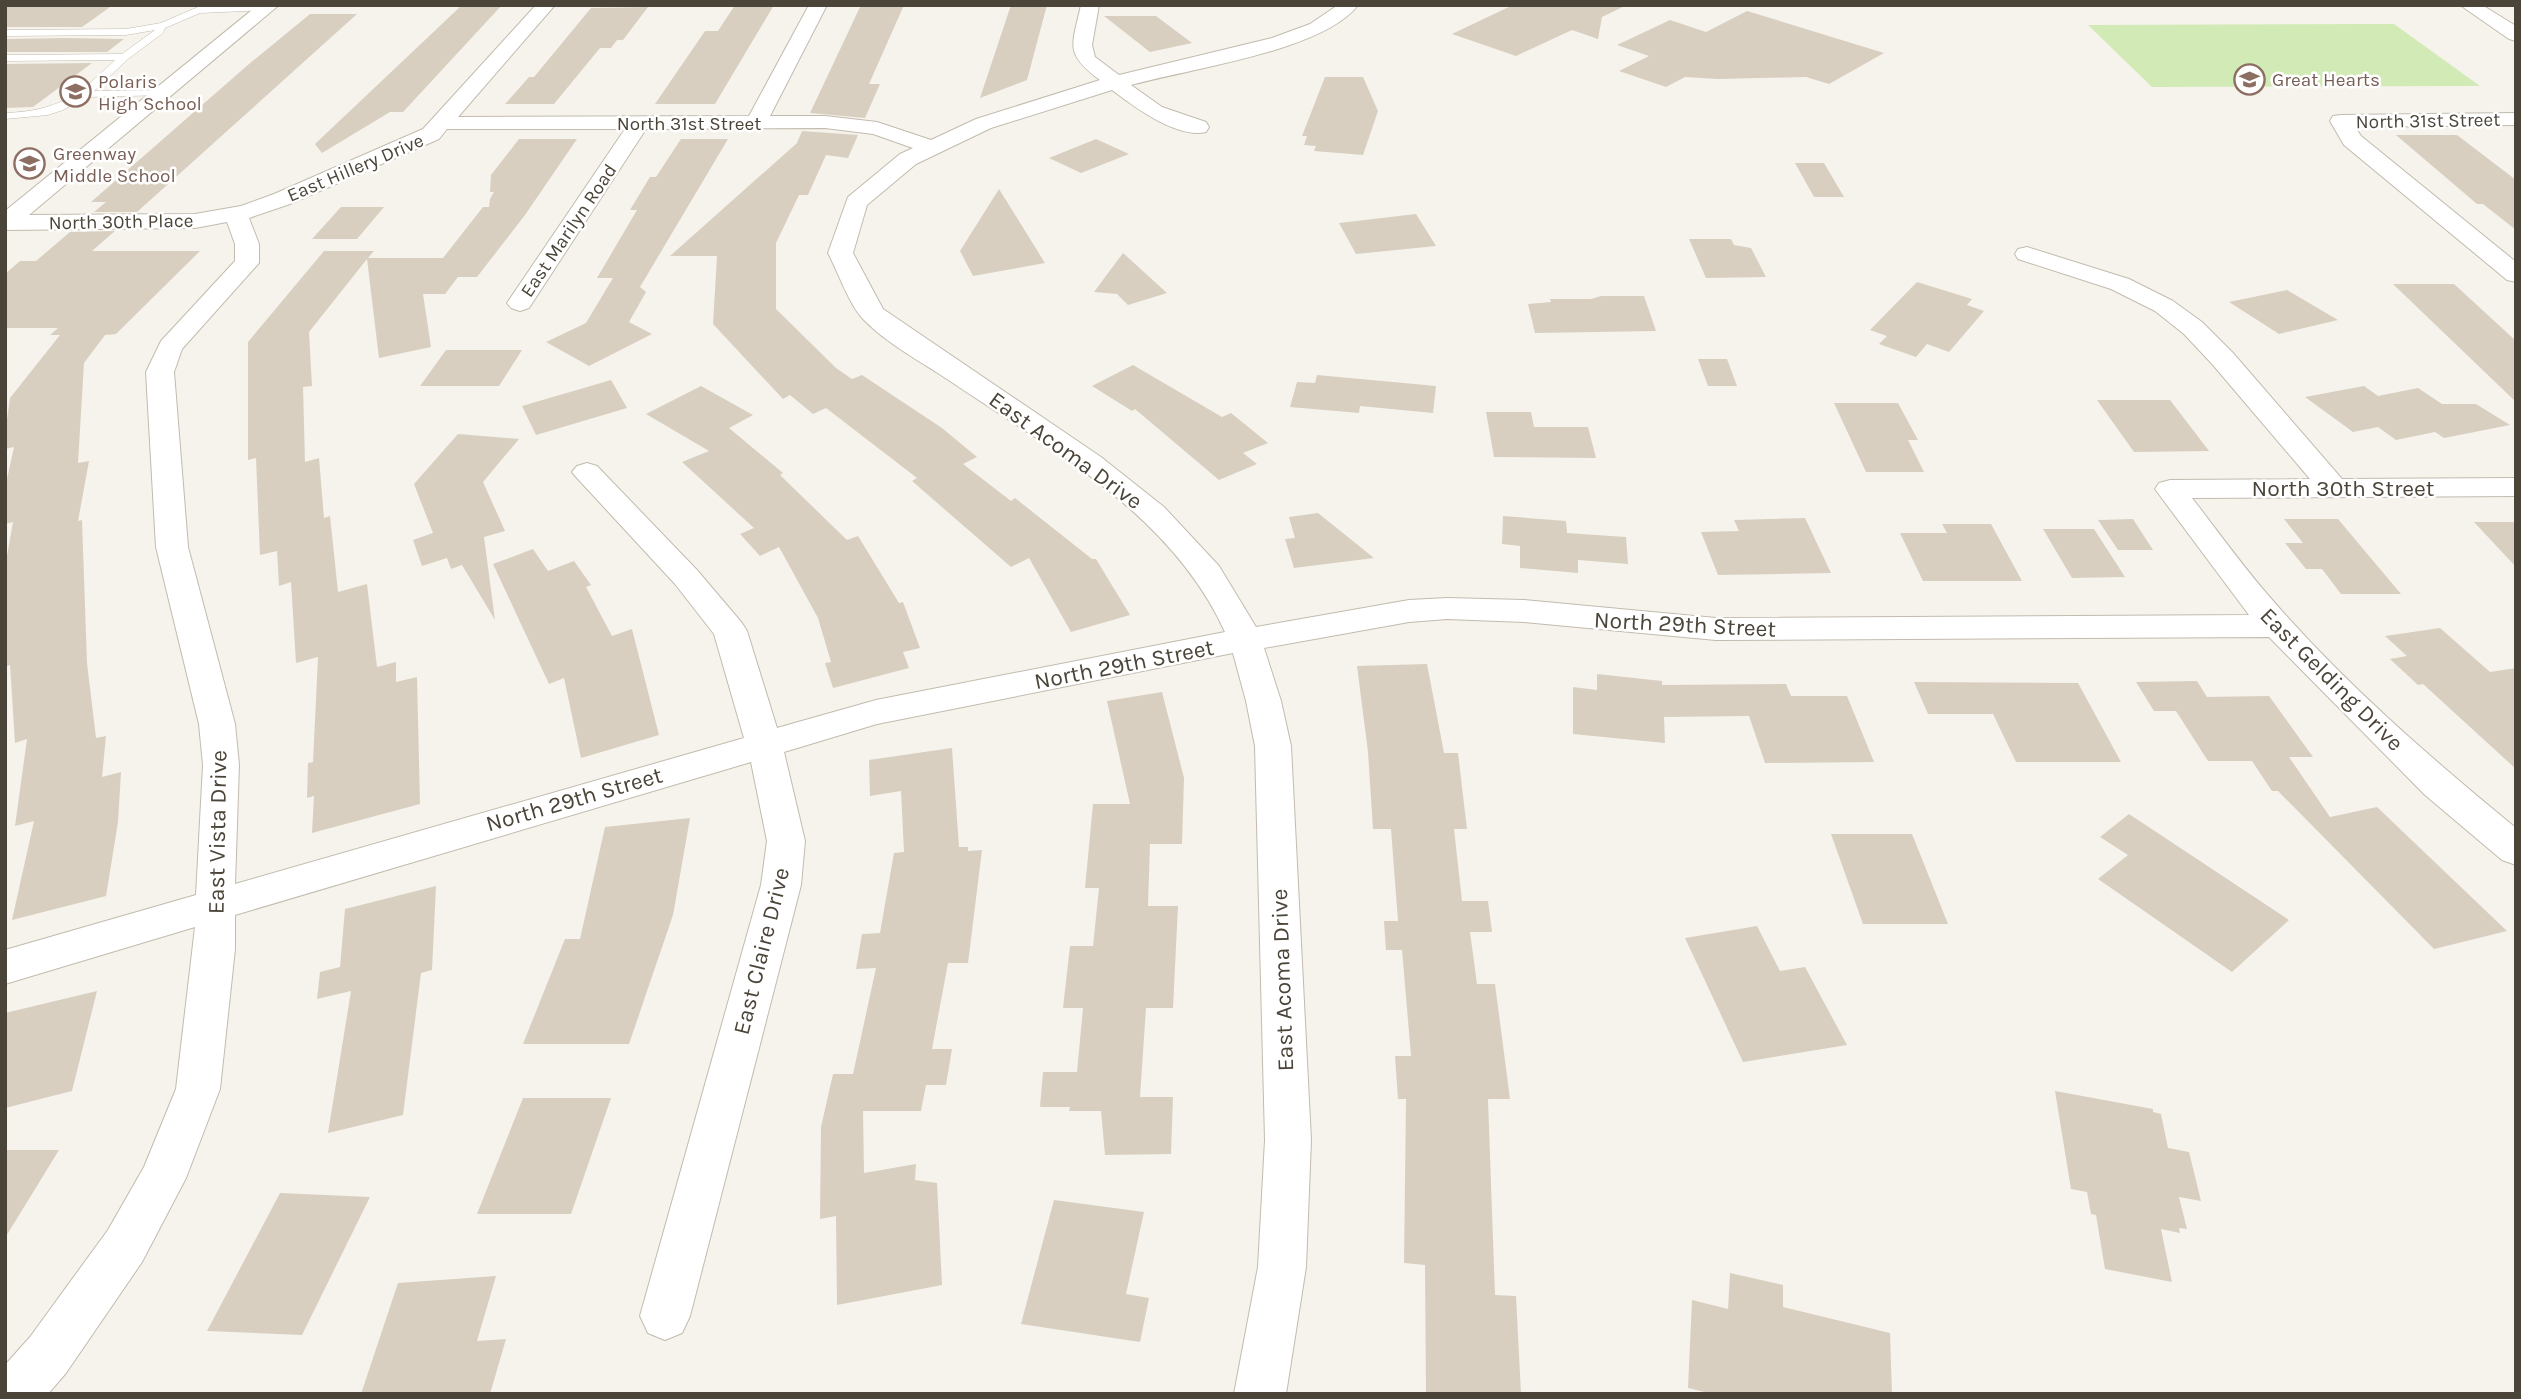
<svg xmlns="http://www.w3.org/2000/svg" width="2521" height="1399" font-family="Karla,sans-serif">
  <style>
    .green { fill: #d2eab5 }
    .building { fill: #d8cfc1 }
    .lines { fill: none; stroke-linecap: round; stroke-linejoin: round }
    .service-casing { stroke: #c2bbae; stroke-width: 1 }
    .minor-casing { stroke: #c2bbae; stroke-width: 2 }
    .service { fill: #fff; fill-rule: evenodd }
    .minor { fill: #fff; fill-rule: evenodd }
    .labels { text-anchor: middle; stroke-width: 5; stroke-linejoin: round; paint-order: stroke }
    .far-education-label { font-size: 19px; fill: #785e54; stroke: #fff; text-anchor: start }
    .far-street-label { font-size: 19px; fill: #4b4439; stroke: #fff }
    .street-label { font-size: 23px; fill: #4b4439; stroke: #fff }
  </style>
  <rect width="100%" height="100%" fill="#f6f3ec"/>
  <!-- green -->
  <polygon class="green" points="2394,24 2480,86 2152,87 2088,25"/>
  <!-- building -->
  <g class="building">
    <polygon points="5,5 113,5 82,27 5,27"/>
    <polygon points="462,5 502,5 403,112 390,112 322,153 315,144"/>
    <polygon points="735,5 774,5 715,104 655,104 705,31 718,31"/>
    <polygon points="861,5 904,5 869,84 880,84 865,118 810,113"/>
    <polygon points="1011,5 1047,5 1027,80 980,98"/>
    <polygon points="1513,5 1627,5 1602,17 1598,39 1572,30 1516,56 1452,34"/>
    <polygon points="648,7 623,40 617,40 611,48 600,48 554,104 505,104 529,77 534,77 591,8"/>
    <polygon points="1747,11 1884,53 1829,84 1806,77 1718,79 1685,77 1666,87 1619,71 1649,56 1617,45 1670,20 1706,32"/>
    <polygon points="310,14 357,14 137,212 94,212 106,202 91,202 249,64"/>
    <polygon points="1104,16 1156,16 1192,43 1150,52"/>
    <polygon points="5,39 65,38 124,39 107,52 5,52"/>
    <polygon points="92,63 33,107 5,108 5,64"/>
    <polygon points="1325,77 1363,77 1378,111 1363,155 1314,151 1316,146 1304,145 1307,136 1302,136"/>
    <polygon points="802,131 858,135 848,158 826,155 808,195 799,195 776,243 776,309 836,368 852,379 862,375 942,428 977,457 963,464 1011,501 1015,498 1092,559 1096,559 1130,615 1071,632 1029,558 1011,567 912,481 917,478 826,408 813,414 790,395 783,399 713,324 717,256 670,256 797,143"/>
    <polygon points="2396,135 2457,135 2516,180 2516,230 2483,204 2477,204"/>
    <polygon points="519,139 577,139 525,215 477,277 458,277 445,294 423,294 431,347 379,358 367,259 309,332 312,386 303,387 305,462 319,458 324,518 330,516 338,592 367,584 377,667 396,662 396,682 417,677 420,804 312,833 314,796 307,798 308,763 313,762 318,657 296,663 291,582 279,586 277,551 260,555 256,458 248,460 248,342 324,251 374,251 368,258 443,258 483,207 489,207 490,199 494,192 490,192 491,175"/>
    <polygon points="681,139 728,139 640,287 646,292 629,322 652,334 589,366 546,342 586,323 613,278 597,278 637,210 630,210 650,177 656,177"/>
    <polygon points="1096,139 1129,154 1081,173 1049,158"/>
    <polygon points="1795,163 1824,163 1844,197 1814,197"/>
    <polygon points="999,189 1045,263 973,276 960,251"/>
    <polygon points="341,207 384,207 357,239 312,239"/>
    <polygon points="1416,214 1436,246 1356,254 1339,223"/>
    <polygon points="115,231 92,251 200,251 116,334 105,335 84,363 78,463 89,461 78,521 82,520 87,663 96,738 106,736 102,777 121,772 118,822 106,896 12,920 34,821 15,826 27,739 15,743 10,665 5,667 5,567 13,522 5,524 5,488 14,447 5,449 5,434 10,398 60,335 50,335 58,328 5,328 5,274 20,261 36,261 70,232"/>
    <polygon points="1689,239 1731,239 1734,245 1751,248 1766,277 1706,278"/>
    <polygon points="1123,253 1167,293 1128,305 1117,294 1094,292"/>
    <polygon points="1917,282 1972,299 1967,305 1984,311 1949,352 1927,344 1916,357 1879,344 1887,336 1870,330"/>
    <polygon points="2393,284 2454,284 2516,341 2516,402"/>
    <polygon points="2287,290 2338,320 2279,334 2229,302"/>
    <polygon points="1601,296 1644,296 1656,331 1535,333 1528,304 1551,302 1550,299 1591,299"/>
    <polygon points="446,350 522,350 499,386 420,386"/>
    <polygon points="1698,359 1727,359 1737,386 1708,386"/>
    <polygon points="1133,365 1222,417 1231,413 1268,443 1243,453 1257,464 1219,480 1135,409 1132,411 1092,386"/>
    <polygon points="1317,375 1436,386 1433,413 1360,406 1359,413 1290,407 1297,382 1315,383"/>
    <polygon points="611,380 627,408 536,435 522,406"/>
    <polygon points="701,386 753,415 729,428 783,473 780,475 847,540 858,536 899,603 903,602 920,648 903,652 909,668 833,688 825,663 831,662 818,618 779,547 760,556 740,534 754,528 682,462 709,451 646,414"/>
    <polygon points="2364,386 2378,396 2418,388 2442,404 2476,404 2510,425 2444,438 2435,432 2396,440 2378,427 2353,432 2305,397"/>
    <polygon points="2097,400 2170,400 2209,451 2134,452"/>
    <polygon points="1834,403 1898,403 1918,440 1908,440 1924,472 1866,472"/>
    <polygon points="1486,412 1531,412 1534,427 1588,427 1596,458 1494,457"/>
    <polygon points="458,434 519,439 483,482 505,531 484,537 495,620 462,565 451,569 447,558 422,566 413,540 433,533 414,484"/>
    <polygon points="1318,513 1374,558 1294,568 1285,539 1295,538 1289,517"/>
    <polygon points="1503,516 1566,521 1567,533 1626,537 1628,564 1578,560 1578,573 1520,568 1520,546 1502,544"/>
    <polygon points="1805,518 1831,573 1718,575 1701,532 1739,531 1734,520"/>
    <polygon points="2133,519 2153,550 2118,550 2098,520"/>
    <polygon points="2284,519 2338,519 2401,594 2341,594 2322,569 2306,569 2285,543 2303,543"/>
    <polygon points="2474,522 2516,522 2516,567"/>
    <polygon points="1942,524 1991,524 2022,581 1923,581 1900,533 1947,533"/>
    <polygon points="2043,529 2094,529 2125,577 2072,578"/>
    <polygon points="533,549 548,571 574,561 591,585 586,587 612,636 632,629 659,735 581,758 564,678 549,684 493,564"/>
    <polygon points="2440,628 2490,672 2516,668 2516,769 2423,684 2418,685 2390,659 2407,656 2385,636"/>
    <polygon points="1427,664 1444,753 1458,753 1467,829 1454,829 1462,901 1488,901 1492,932 1470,932 1477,984 1495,984 1510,1099 1488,1099 1495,1295 1516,1296 1521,1394 1426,1394 1425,1265 1404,1263 1406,1099 1398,1099 1395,1056 1411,1056 1402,950 1386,950 1384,921 1398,921 1391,829 1373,829 1368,752 1357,666"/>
    <polygon points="1597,674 1662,681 1662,685 1786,684 1791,696 1847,696 1874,762 1765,763 1749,716 1664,717 1665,743 1573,734 1573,687 1597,690"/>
    <polygon points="2197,681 2207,697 2269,696 2313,757 2289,757 2330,817 2377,807 2507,931 2434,949 2278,791 2272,791 2252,761 2208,761 2176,711 2154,711 2136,682"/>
    <polygon points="1914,682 2078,683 2121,762 2016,762 1993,714 1928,714"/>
    <polygon points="1162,692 1184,778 1182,844 1150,844 1148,906 1178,906 1173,1008 1146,1008 1140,1097 1173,1097 1171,1154 1105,1155 1101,1111 1069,1111 1070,1107 1040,1107 1043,1072 1077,1072 1083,1008 1063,1008 1070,946 1093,946 1099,888 1085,888 1093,804 1130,804 1107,701"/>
    <polygon points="952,748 959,847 968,847 968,851 982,850 968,963 948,963 932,1049 952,1049 946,1085 926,1085 921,1111 863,1111 864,1173 916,1164 915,1180 937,1183 942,1285 837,1305 836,1216 820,1219 821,1127 833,1074 853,1074 876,968 856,969 862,934 880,933 894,853 904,852 901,791 870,796 869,760"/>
    <polygon points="2129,814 2289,920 2232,972 2098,879 2128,855 2100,837"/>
    <polygon points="690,818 673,915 629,1044 523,1044 565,939 580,939 605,827"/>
    <polygon points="1831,834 1912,834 1948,924 1863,924"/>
    <polygon points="436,886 432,970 421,973 403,1115 328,1133 351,991 317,999 320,972 340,967 345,909"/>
    <polygon points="1757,926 1780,971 1805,967 1847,1045 1743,1062 1685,938"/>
    <polygon points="97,991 72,1091 5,1108 5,1013"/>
    <polygon points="2055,1091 2153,1109 2153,1112 2161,1114 2168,1148 2189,1152 2201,1201 2179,1197 2187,1229 2179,1228 2180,1233 2161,1229 2172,1282 2105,1269 2096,1215 2091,1214 2087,1192 2071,1189"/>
    <polygon points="523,1098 611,1098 571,1214 477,1214"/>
    <polygon points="5,1150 59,1150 5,1238"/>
    <polygon points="280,1193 370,1197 302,1335 207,1331"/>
    <polygon points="1054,1200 1144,1212 1126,1294 1149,1298 1140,1342 1021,1324"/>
    <polygon points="1730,1273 1783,1285 1783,1307 1890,1333 1892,1394 1713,1394 1688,1388 1692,1300 1728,1309"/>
    <polygon points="496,1276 477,1341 506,1339 490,1394 361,1394 398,1283"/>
  </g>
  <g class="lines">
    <defs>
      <path id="service" d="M243 5 273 7 268 10 200 13 165 28 163 33 128 59 94 91 164 90 169 93 168 95 86 97 63 110 48 115 5 119V113C58 111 78 96 115 60L5 61V55L122 54 155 30 126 35 5 36V30L126 29 161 23 198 7Z"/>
      <g id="minor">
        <path d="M258 5H279L29 215 195 214 241 206 274 194 423 129 536 5H555L458 117 749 116 809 5H827L770 116H825L877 122 931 140 976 119 1100 80C1064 53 1072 46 1081 5H1099L1092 45 1095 57 1119 75 1272 38 1310 24 1338 5H1358C1324 51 1188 69 1131 85L1162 107 1206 122 1209 127 1206 132C1177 139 1133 106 1112 90L991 128 916 164 867 205 853 253 883 309 1101 457 1164 507 1219 566 1256 627 1409 600 1447 598 1524 600 1716 618 2249 615 2155 489 2159 483 2170 480 2310 479 2213 365 2184 334 2155 311 2111 289 2018 259 2015 254 2018 249 2027 247 2129 279 2173 301 2202 322 2233 353 2342 479 2516 478V496L2192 498C2217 530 2241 564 2268 595 2341 680 2429 757 2516 828V865L2502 860 2425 795 2269 637 1716 640 1524 622 1447 619 1409 622 1264 648 1281 701 1291 746 1311 1140 1306 1267 1286 1394H1234L1258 1267 1265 1140 1255 746 1246 701 1233 653 877 724 784 752 805 841 801 885 690 1316 682 1333 665 1340 648 1333 640 1316 761 885 767 841 751 762 235 915V949L220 1089 186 1178 142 1262 66 1373 48 1394H5V1365L30 1337 108 1230 144 1167 176 1089 195 927 5 984V950L196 895 203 765 199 724 156 547 146 372 161 341 235 261V244L227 222 195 228 5 230V211ZM825 128 873 134 913 148 900 154 848 197 828 253C838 272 849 304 863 319 887 344 922 362 950 381 1052 450 1172 515 1225 632L876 700 777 728 747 631 742 623 697 570 597 466 587 463 577 466 572 472 577 478 675 584 714 634 744 738 235 884 239 765 235 724 188 547 174 372 182 349 259 263V244L249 218 290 204 439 139 447 129H625L507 303 511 308 520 311 529 308 646 129Z"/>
        <polygon points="2460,5 2482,5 2516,26 2516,41 2509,39"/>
        <polygon points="2516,113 2516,125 2355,127 2361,136 2516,262 2516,282 2507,280 2344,145 2330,121 2333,116 2341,115"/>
      </g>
    </defs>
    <!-- service casing -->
    <use href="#service" class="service-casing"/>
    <!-- minor casing -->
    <use href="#minor" class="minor-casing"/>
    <!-- service -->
    <use href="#service" class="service"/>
    <!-- minor -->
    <use href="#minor" class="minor"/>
  </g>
  <!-- icons -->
  <defs>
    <symbol id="school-ring" viewBox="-11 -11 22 22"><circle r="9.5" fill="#fff" stroke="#8d6e63" stroke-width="1.5"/><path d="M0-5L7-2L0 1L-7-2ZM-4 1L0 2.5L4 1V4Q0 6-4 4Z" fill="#8d6e63"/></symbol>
  </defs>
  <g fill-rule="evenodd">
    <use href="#school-ring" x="2232" y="62" width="35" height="35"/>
    <use href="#school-ring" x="58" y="74" width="35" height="35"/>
    <use href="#school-ring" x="12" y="146" width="35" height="35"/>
  </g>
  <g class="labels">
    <!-- far-education labels -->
    <g class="far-education-label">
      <text x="2272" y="86">Great Hearts</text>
      <text x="98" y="88">Polaris<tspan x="98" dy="22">High School</tspan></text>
      <text x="53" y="160">Greenway<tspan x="53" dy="22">Middle School</tspan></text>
    </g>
    <!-- far-street labels -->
    <g class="far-street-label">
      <text transform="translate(2428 120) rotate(-1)" y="7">North 31st Street</text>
      <text x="689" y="130">North 31st Street</text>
      <text transform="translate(355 167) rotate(-23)" y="7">East Hillery Drive</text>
      <text transform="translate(121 221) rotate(-1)" y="7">North 30th Place</text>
      <text transform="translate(568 230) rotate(-56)" y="7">East Marilyn Road</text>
    </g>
    <!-- street labels -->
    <g class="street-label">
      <text transform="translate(1066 450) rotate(36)" y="8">East Acoma Drive</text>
      <text x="2343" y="496">North 30th Street</text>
      <text transform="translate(1685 624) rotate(3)" y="8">North 29th Street</text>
      <text transform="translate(1124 664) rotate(-11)" y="8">North 29th Street</text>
      <text transform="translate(2332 679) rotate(45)" y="8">East Gelding Drive</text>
      <text transform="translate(574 799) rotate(-16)" y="8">North 29th Street</text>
      <text transform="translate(217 832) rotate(-89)" y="8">East Vista Drive</text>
      <text transform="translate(761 951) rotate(-76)" y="8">East Claire Drive</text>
      <text transform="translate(1282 980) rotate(-92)" y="8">East Acoma Drive</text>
    </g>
  </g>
  <!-- border -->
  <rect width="2521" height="1399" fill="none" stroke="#4b4439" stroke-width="14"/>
</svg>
